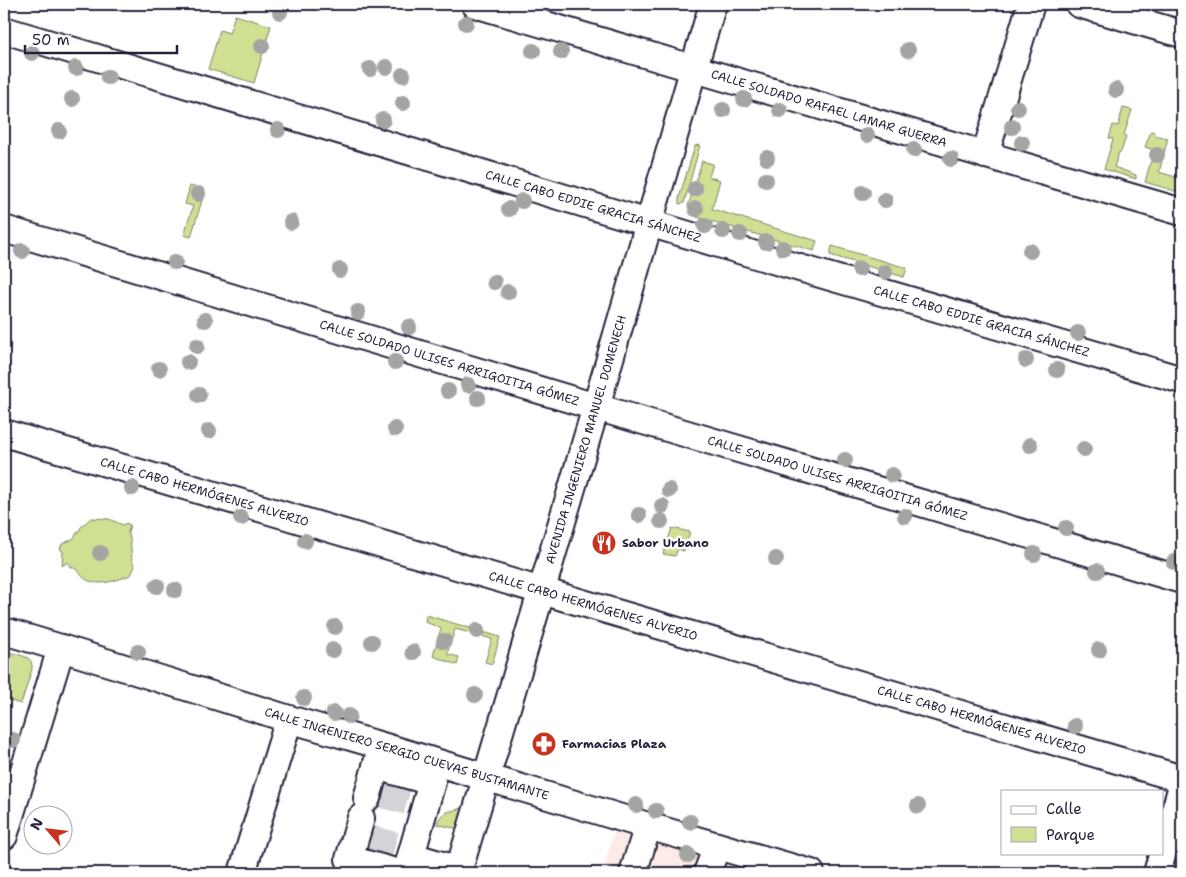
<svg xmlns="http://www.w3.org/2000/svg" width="1186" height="877" font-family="'Shantell Sans',sans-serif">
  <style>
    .built { fill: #fdebe7 }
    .green { fill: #d0e093; stroke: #798167 }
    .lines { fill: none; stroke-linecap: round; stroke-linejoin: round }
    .minor-tunnel { stroke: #d3d3d8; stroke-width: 26; stroke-dasharray: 26 13; stroke-linecap: butt }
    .minor-casing { stroke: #22223b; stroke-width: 30 }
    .minor { stroke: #fff; stroke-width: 26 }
    .tree { fill: #a2a5a2 }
    .labels { text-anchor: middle; stroke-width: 5; stroke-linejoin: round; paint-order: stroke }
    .street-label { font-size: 12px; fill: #22223b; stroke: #fff }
    .poi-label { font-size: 12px; font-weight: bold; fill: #22223b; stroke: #fff; text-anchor: start }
  </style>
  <rect width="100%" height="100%" fill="#fff"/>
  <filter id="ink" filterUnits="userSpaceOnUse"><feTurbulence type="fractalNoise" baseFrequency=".02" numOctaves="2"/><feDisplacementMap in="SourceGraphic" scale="10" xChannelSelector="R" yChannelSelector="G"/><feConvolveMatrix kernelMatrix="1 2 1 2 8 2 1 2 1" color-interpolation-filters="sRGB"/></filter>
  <g filter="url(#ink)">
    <!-- built -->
    <polygon class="built" points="615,829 764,873 602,873"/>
    <!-- green -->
    <g class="green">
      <polygon points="235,15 271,26 254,83 208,69 220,30 229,33"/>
      <polygon points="1123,108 1132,110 1124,135 1126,136 1121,152 1119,152 1114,167 1136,175 1136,179 1104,169 1113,139 1109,138 1113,125 1118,126"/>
      <polygon points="1151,131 1154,132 1154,135 1168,138 1159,172 1182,179 1178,192 1145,182 1154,150 1145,147"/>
      <polygon points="700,145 684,203 679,204 679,198 695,146"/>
      <polygon points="702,161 713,164 709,177 720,180 712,209 817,241 814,251 697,217 690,213 688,206"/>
      <polygon points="190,186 205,190 191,237 184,235 193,206 185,204"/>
      <polygon points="832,246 907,268 904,277 830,255"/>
      <path d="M91 518 109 519 123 525 126 523 130 525 128 532 130 538 132 560 135 566 131 575C117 580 100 587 87 580 80 576 79 569 71 567L68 562 62 566 63 551 60 549 62 544 73 539 82 526Z"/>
      <polygon points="672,528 690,532 684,551 678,549 675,556 663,554"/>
      <polygon points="426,615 500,637 492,664 485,662 492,639 455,629 447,654 459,657 457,665 433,656 441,628 425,622"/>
      <path d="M4 651C10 653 26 655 30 660 32 662 32 665 32 669L21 704 4 699Z"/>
      <path d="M463 808 458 829 437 824C440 811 452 811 463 808Z"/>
    </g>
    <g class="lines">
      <!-- minor-tunnel -->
      <g class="minor-tunnel">
        <polyline points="382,795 419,805"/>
        <polyline points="370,838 406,848"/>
      </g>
      <defs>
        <g id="minor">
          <path id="s1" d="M475 4C711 73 946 144 1182 212"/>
          <polyline points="1079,4 1182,34"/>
          <path id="s2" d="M4 30 759 256 1182 380"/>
          <polyline points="985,155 1031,4"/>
          <path id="s3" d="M4 229 596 407 1182 580"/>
          <path id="s4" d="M4 433 1182 779"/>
          <path id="s5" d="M4 631 61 648 289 719 382 746 648 826 811 873"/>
          <polyline points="376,766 432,782 406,873"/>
          <polyline points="367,798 381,749"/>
          <polyline points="361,818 349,859 399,873"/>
          <polyline points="4,836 61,648"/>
          <polyline points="411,856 459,870"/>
          <polyline points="242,873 289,719"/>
          <path id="s6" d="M458 873 596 407 694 67 713 4"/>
          <polyline points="633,873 648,826"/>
          <polyline points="707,873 717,846"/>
          <polyline points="1157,873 1182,786"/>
        </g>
      </defs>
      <!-- minor casing -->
      <use href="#minor" class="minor-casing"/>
      <!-- minor -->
      <use href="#minor" class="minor"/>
    </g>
    <!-- trees -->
    <g class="tree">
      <circle cx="280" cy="12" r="8"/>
      <circle cx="466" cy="23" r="8"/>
      <circle cx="262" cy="46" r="8"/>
      <circle cx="908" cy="50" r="8"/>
      <circle cx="533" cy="51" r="8"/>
      <circle cx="561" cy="52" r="8"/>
      <circle cx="32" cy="53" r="8"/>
      <circle cx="386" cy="67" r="8"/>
      <circle cx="76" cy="68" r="8"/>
      <circle cx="370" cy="69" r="8"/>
      <circle cx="403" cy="75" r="8"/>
      <circle cx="108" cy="77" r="8"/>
      <circle cx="1116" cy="90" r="8"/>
      <circle cx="72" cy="99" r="8"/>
      <circle cx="744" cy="99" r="8"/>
      <circle cx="403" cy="103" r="8"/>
      <circle cx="1018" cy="108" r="8"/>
      <circle cx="723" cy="110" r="8"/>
      <circle cx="780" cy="110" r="8"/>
      <circle cx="383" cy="120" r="8"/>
      <circle cx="1012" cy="127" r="8"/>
      <circle cx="278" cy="130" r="8"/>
      <circle cx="59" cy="131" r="8"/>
      <circle cx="867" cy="135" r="8"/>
      <circle cx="1022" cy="143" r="8"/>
      <circle cx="914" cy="150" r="8"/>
      <circle cx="1157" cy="155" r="8"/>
      <circle cx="767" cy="158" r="8"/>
      <circle cx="951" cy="159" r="8"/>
      <circle cx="766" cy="180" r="8"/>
      <circle cx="695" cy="189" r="8"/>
      <circle cx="863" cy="193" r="8"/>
      <circle cx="198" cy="194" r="8"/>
      <circle cx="885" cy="200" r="8"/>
      <circle cx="522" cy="201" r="8"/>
      <circle cx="509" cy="209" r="8"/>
      <circle cx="696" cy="209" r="8"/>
      <circle cx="291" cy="222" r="8"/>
      <circle cx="705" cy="226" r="8"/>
      <circle cx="723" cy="231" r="8"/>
      <circle cx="740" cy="234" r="8"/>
      <circle cx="766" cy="242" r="8"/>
      <circle cx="783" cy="248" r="8"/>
      <circle cx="22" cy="251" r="8"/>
      <circle cx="1030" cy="251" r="8"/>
      <circle cx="175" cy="262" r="8"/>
      <circle cx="859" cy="269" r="8"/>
      <circle cx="340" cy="270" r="8"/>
      <circle cx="885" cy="272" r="8"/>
      <circle cx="494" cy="282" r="8"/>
      <circle cx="508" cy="292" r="8"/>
      <circle cx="358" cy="312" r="8"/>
      <circle cx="205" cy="320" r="8"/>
      <circle cx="409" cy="327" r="8"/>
      <circle cx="1078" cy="333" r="8"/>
      <circle cx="197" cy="346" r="8"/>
      <circle cx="1026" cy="360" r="8"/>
      <circle cx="188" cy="362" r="8"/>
      <circle cx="395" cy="362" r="8"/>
      <circle cx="159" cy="369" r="8"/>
      <circle cx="1057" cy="370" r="8"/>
      <circle cx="468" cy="385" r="8"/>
      <circle cx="448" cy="391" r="8"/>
      <circle cx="199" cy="395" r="8"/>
      <circle cx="478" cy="398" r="8"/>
      <circle cx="395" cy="429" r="8"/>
      <circle cx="209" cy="431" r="8"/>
      <circle cx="1030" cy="445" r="8"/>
      <circle cx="1084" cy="449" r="8"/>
      <circle cx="845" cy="460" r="8"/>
      <circle cx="892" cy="475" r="8"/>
      <circle cx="132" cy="488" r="8"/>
      <circle cx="669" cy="490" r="8"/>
      <circle cx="662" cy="506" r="8"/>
      <circle cx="639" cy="515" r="8"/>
      <circle cx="905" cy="516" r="8"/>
      <circle cx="241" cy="518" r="8"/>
      <circle cx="661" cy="521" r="8"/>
      <circle cx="1066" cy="528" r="8"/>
      <circle cx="305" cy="541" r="8"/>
      <circle cx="100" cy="553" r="8"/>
      <circle cx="1034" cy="554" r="8"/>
      <circle cx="776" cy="559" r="8"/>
      <circle cx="1174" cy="562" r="8"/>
      <circle cx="1097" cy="571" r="8"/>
      <circle cx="157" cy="586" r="8"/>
      <circle cx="175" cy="590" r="8"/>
      <circle cx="335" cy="627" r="8"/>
      <circle cx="477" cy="631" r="8"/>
      <circle cx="444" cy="641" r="8"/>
      <circle cx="372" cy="642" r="8"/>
      <circle cx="333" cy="650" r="8"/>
      <circle cx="1099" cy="650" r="8"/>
      <circle cx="138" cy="652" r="8"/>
      <circle cx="413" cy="652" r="8"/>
      <circle cx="475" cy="695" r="8"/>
      <circle cx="304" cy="698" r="8"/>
      <circle cx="334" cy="713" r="8"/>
      <circle cx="349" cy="716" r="8"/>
      <circle cx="1075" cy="726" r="8"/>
      <circle cx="13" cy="740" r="8"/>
      <circle cx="636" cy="805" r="8"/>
      <circle cx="918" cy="806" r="8"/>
      <circle cx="656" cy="811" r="8"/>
      <circle cx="690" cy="822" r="8"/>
      <circle cx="688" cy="855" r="8"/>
    </g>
  </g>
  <!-- icons -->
  <defs>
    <symbol id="restaurant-disc" viewBox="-11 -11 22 22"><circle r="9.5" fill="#c8321e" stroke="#fff"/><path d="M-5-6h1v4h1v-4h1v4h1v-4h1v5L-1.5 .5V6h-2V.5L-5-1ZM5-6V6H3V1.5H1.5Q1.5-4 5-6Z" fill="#fff"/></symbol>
    <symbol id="pharmacy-disc" viewBox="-11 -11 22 22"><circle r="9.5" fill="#c8321e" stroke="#fff"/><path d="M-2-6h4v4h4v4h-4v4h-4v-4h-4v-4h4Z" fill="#fff"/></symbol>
  </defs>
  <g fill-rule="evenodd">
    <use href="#restaurant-disc" x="590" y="529" width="28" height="28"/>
    <use href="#pharmacy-disc" x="530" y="730" width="28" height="28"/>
  </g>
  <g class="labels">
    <!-- street labels -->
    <g class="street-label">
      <text dy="4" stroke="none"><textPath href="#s1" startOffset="369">CALLE SOLDADO RAFAEL LAMAR GUERRA</textPath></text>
      <text dy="4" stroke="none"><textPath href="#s2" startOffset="615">CALLE CABO EDDIE GRACIA SÁNCHEZ</textPath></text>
      <text dy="4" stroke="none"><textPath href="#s2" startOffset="1020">CALLE CABO EDDIE GRACIA SÁNCHEZ</textPath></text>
      <text dy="4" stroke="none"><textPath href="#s3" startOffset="465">CALLE SOLDADO ULISES ARRIGOITIA GÓMEZ</textPath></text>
      <text dy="4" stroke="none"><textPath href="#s6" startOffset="452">AVENIDA INGENIERO MANUEL DOMENECH</textPath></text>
      <text dy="4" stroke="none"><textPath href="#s3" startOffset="870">CALLE SOLDADO ULISES ARRIGOITIA GÓMEZ</textPath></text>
      <text dy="4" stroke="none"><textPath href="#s4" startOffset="209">CALLE CABO HERMÓGENES ALVERIO</textPath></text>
      <text dy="4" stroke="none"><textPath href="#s4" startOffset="614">CALLE CABO HERMÓGENES ALVERIO</textPath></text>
      <text dy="4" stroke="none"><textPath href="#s4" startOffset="1019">CALLE CABO HERMÓGENES ALVERIO</textPath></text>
      <text dy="4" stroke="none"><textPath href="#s5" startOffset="421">CALLE INGENIERO SERGIO CUEVAS BUSTAMANTE</textPath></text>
    </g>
    <!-- poi labels -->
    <g class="poi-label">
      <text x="622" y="547">Sabor Urbano</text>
      <text x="562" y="748">Farmacias Plaza</text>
    </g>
  </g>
  <!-- margin -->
  <rect width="1186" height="877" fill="none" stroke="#fff" stroke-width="20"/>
  <rect x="10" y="10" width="1166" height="857" fill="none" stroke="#22223b" stroke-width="2" filter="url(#ink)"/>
  <!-- legend -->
  <rect x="1001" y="790" width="162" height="65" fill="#ffffff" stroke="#a7a7b1"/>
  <rect x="1011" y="806" width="25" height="8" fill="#ffffff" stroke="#a7a7b1"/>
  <text x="1046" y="814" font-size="15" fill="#22223b">Calle</text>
  <rect x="1011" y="827" width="25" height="15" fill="#d0e093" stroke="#a7a7b1"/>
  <text x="1046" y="840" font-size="15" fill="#22223b">Parque</text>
  <!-- north arrow -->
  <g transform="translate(48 830) rotate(298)"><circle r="24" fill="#ffffff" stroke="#a7a7b1"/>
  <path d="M0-4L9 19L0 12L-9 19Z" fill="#c8321e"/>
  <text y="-8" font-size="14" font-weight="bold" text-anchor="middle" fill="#22223b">N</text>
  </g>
  <!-- scale -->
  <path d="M25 45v8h152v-8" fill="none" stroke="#22223b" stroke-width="2.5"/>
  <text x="32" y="45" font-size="15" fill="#22223b" stroke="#ffffff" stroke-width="4" paint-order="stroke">50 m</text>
</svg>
